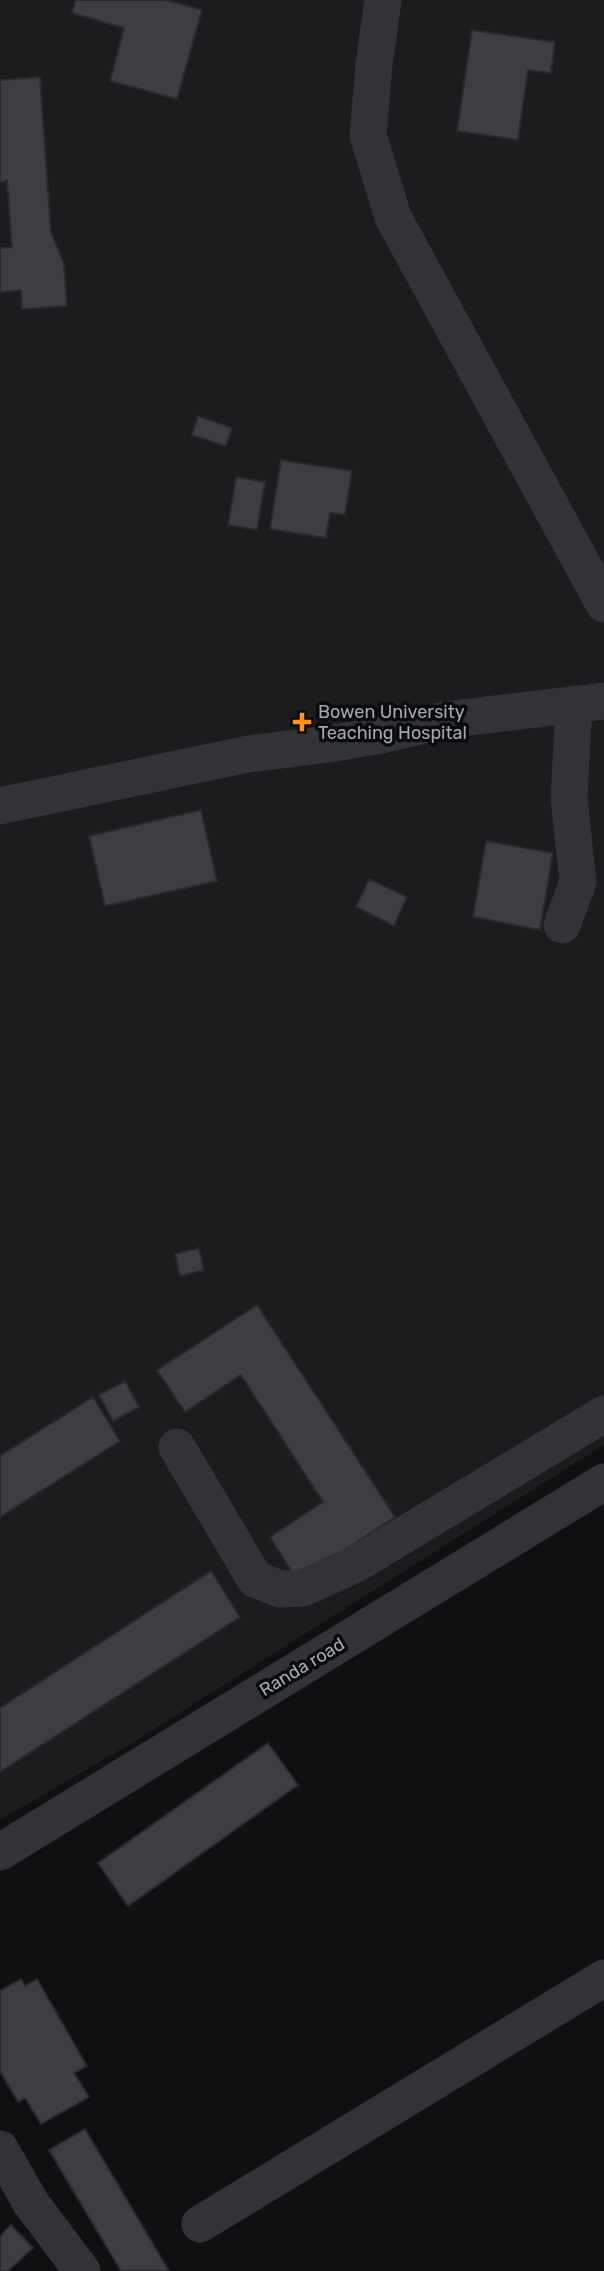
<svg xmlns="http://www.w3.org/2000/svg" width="604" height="2271" font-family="Rubik,sans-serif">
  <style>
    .built { fill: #1c1c1f }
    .building { fill: #3c3e42; stroke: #2a2a2e; stroke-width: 2 }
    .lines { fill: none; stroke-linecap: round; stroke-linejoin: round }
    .minor { stroke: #313337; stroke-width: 37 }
    .poi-dot { fill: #ff931b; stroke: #0b0b0d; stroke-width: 2.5 }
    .labels { text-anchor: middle; stroke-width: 7; stroke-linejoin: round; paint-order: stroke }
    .poi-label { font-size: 18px; fill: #a0a9b4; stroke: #0b0b0d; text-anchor: start }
    .street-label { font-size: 18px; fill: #a0a9b4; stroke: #0b0b0d }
  </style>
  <rect width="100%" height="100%" fill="#101012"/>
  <!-- built -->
  <polygon class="built" points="0,0 604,0 604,1445 132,1743 0,1820"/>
  <!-- building -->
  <g class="building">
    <polygon points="76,0 166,0 202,10 177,99 110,81 124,28 72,13"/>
    <polygon points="472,30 555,42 551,73 528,70 518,140 457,131"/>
    <polygon points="40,77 51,232 64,263 67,306 22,309 21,290 0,292 0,248 12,247 7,181 0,182 0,80"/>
    <polygon points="198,416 232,428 226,446 192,435"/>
    <polygon points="281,460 352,471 345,515 330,513 326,538 270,529"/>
    <polygon points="236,477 265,482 257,530 228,525"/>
    <polygon points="201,810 217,881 105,906 89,836"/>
    <polygon points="486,841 553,853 540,930 473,917"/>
    <polygon points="369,879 407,897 394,926 356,907"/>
    <polygon points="199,1248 204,1270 180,1276 175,1254"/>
    <polygon points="257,1305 395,1517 298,1581 270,1537 323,1502 241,1375 185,1412 157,1370"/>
    <polygon points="125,1381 139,1407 113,1421 99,1395"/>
    <polygon points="93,1397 120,1441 0,1517 0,1456"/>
    <polygon points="211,1571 240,1617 0,1772 0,1708"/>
    <polygon points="268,1743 298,1785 128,1906 98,1863"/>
    <polygon points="21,1979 25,1986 37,1979 87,2066 74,2073 89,2097 41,2124 25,2098 18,2102 0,2071 0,1991"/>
    <polygon points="85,2129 169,2271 121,2271 49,2150"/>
    <polygon points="11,2225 33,2248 8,2271 0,2271 0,2236"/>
  </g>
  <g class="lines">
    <!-- minor -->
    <g class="minor">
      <polyline points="383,0 374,65 368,135 393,217 604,604"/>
      <polyline points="0,806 248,754 329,744 386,734 445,720 604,701"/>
      <polyline points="562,925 578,882 569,798 574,705"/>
      <polyline points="177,1447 255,1579 280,1589 303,1588 356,1564 604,1414"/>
      <polyline points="0,1852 604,1482"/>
      <polyline points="0,2149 31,2203 82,2271"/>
      <polyline points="200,2224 604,1978"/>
    </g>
  </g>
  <!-- markers -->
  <path class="poi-dot" d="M298.5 711.5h7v7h7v7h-7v7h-7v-7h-7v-7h7z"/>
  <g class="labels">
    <!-- poi labels -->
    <g class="poi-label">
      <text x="318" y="718">Bowen University<tspan x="318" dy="21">Teaching Hospital</tspan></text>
    </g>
    <!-- street labels -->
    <g class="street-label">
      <text transform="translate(302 1667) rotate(-31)" y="6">Randa road</text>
    </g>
  </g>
</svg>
